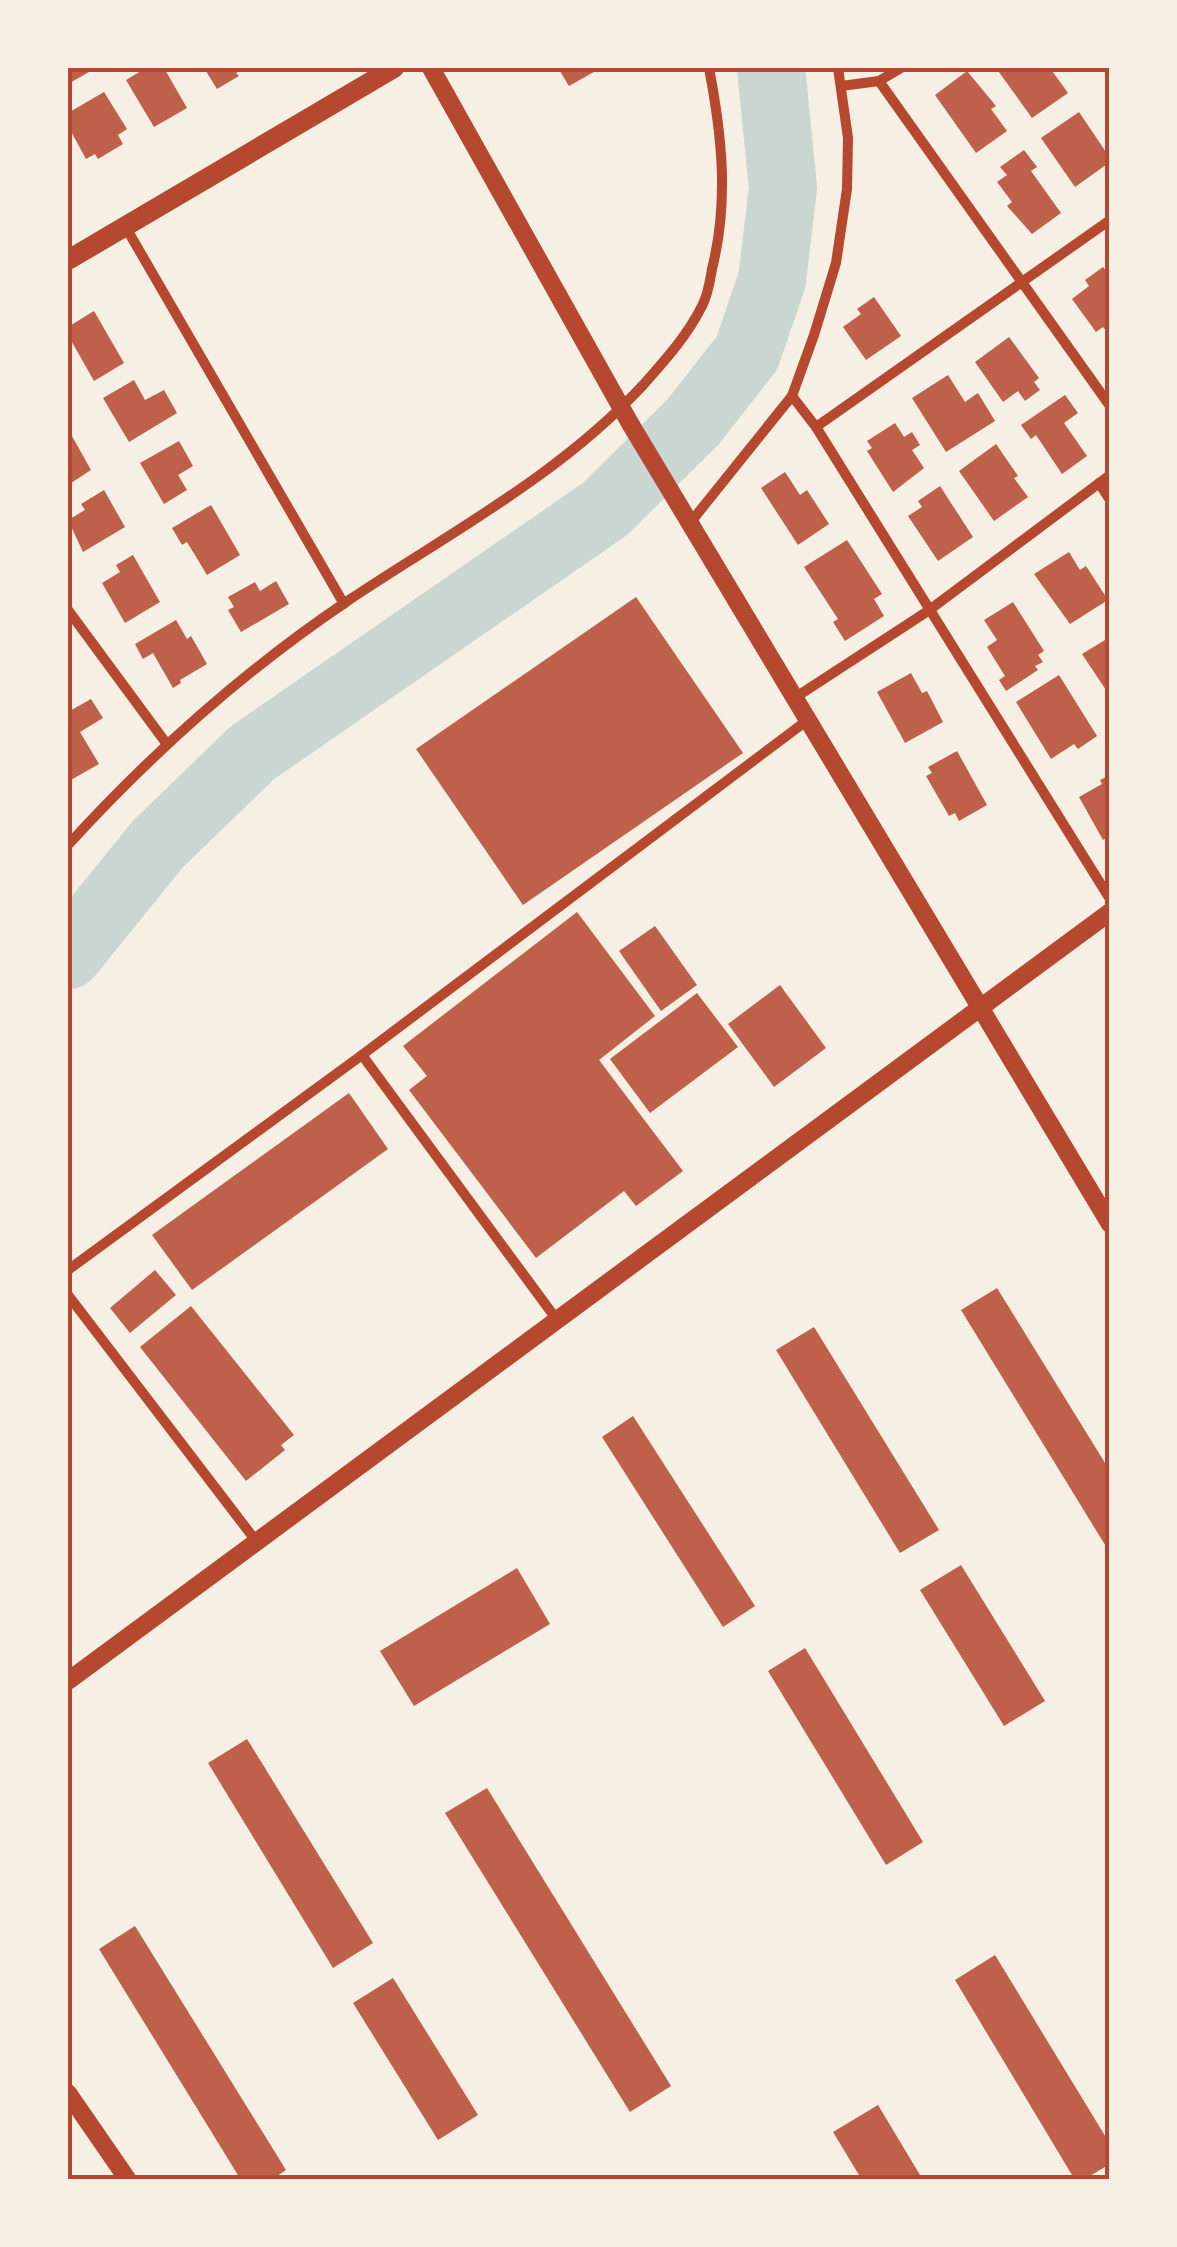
<svg xmlns="http://www.w3.org/2000/svg" width="1177" height="2247" font-family="'PT Serif',serif">
  <style>
    .lines { fill: none; stroke-linecap: round; stroke-linejoin: round }
    .river { stroke: #c9d6d2; stroke-width: 68 }
    .building { fill: #bf614a }
    .minor { stroke: #b5482f; stroke-width: 10 }
    .tertiary { stroke: #b5482f; stroke-width: 18 }
    .secondary { stroke: #b5482f; stroke-width: 20 }
    .neatline { fill: none; stroke: #b5482f; stroke-width: 4 }
  </style>
  <rect width="100%" height="100%" fill="#f6efe4"/>
  <g class="lines">
    <!-- river -->
    <polyline class="river" points="68,955 158,844 252,753 605,509 693,422 747,353 772,280 783,188 771,68"/>
  </g>
  <!-- building -->
  <g class="building">
    <polygon points="68,68 96,68 68,84"/>
    <polygon points="146,68 164,68 187,108 154,127 126,80"/>
    <polygon points="204,68 245,68 236,73 239,76 217,89"/>
    <polygon points="558,68 601,68 569,86"/>
    <polygon points="996,68 1050,68 1068,93 1032,118"/>
    <polygon points="967,71 996,106 991,109 1007,131 976,153 935,95"/>
    <polygon points="104,92 127,129 118,135 123,144 98,159 95,154 86,159 68,126 68,113"/>
    <polygon points="1079,112 1110,158 1110,162 1075,187 1041,138"/>
    <polygon points="1024,150 1037,167 1031,171 1061,213 1032,234 1007,206 1012,202 997,182 1007,175 1000,167"/>
    <polygon points="1103,267 1110,276 1110,335 1103,327 1096,332 1072,299 1089,286 1085,280"/>
    <polygon points="874,297 901,336 866,360 843,327 861,314 857,309"/>
    <polygon points="94,311 124,363 94,381 68,335 68,327"/>
    <polygon points="1009,337 1039,378 1034,382 1040,390 1025,401 1018,391 1003,402 975,362"/>
    <polygon points="948,375 965,402 978,393 995,421 946,452 912,398"/>
    <polygon points="134,380 145,400 164,390 177,413 129,442 103,398"/>
    <polygon points="1065,395 1078,413 1064,423 1087,456 1062,474 1036,435 1031,439 1021,425"/>
    <polygon points="895,423 904,437 912,432 920,445 912,450 924,468 893,492 867,451 872,448 867,441"/>
    <polygon points="68,429 91,470 68,485"/>
    <polygon points="179,441 193,466 178,475 187,490 164,504 140,463"/>
    <polygon points="996,444 1018,476 1014,478 1028,497 994,521 959,471"/>
    <polygon points="785,472 800,495 807,490 829,524 798,545 761,488"/>
    <polygon points="940,486 973,537 938,561 908,516 922,507 918,501"/>
    <polygon points="104,490 125,527 83,552 68,520 85,510 81,504"/>
    <polygon points="211,505 240,555 207,575 187,542 182,545 172,528"/>
    <polygon points="847,540 882,594 874,599 884,616 845,641 833,622 838,619 804,567"/>
    <polygon points="1069,552 1080,570 1086,566 1108,600 1070,624 1034,574"/>
    <polygon points="133,555 160,602 125,623 102,583 120,572 116,565"/>
    <polygon points="276,581 289,604 241,632 228,610 234,607 228,597 255,582 260,591"/>
    <polygon points="636,597 743,753 523,905 416,749"/>
    <polygon points="1013,602 1044,651 1038,655 1043,662 1035,666 1038,670 1006,691 999,680 1005,676 987,647 997,640 984,620"/>
    <polygon points="176,620 187,639 191,636 207,664 180,680 181,683 173,688 153,653 143,659 135,644"/>
    <polygon points="1110,637 1110,696 1082,654"/>
    <polygon points="911,673 922,693 927,691 943,722 905,743 877,692"/>
    <polygon points="1059,675 1097,736 1078,749 1074,744 1051,759 1016,702"/>
    <polygon points="91,699 103,718 80,732 99,764 69,781 68,712"/>
    <polygon points="957,751 987,805 959,821 955,813 949,816 926,776 932,773 928,767"/>
    <polygon points="1110,775 1110,836 1103,840 1079,797 1102,784 1100,780"/>
    <polygon points="577,912 655,1016 599,1060 683,1171 636,1206 624,1191 536,1258 409,1090 427,1076 403,1046"/>
    <polygon points="655,926 697,985 661,1011 619,951"/>
    <polygon points="780,985 826,1048 774,1087 728,1024"/>
    <polygon points="697,993 738,1047 650,1113 610,1059"/>
    <polygon points="349,1093 388,1149 192,1290 152,1235"/>
    <polygon points="155,1270 176,1295 130,1333 110,1308"/>
    <polygon points="997,1288 1110,1471 1110,1553 961,1310"/>
    <polygon points="191,1306 294,1435 281,1445 285,1450 246,1481 140,1347"/>
    <polygon points="814,1327 939,1530 900,1553 776,1350"/>
    <polygon points="633,1416 755,1606 723,1627 602,1437"/>
    <polygon points="961,1565 1045,1701 1004,1726 920,1590"/>
    <polygon points="517,1568 550,1624 414,1706 380,1651"/>
    <polygon points="805,1648 923,1842 886,1865 768,1671"/>
    <polygon points="247,1739 373,1943 333,1968 208,1763"/>
    <polygon points="487,1788 671,2086 630,2112 445,1813"/>
    <polygon points="135,1926 286,2170 271,2180 241,2180 99,1949"/>
    <polygon points="995,1955 1110,2144 1110,2164 1083,2180 1075,2180 955,1980"/>
    <polygon points="393,1978 478,2115 438,2140 353,2003"/>
    <polygon points="878,2105 923,2180 862,2180 833,2132"/>
  </g>
  <g class="lines">
    <!-- minor -->
    <g class="minor">
      <polyline points="879,81 1110,406"/>
      <polyline points="841,86 879,81 901,68"/>
      <polyline points="125,226 344,604"/>
      <polyline points="792,396 816,427 1110,899"/>
      <polyline points="816,427 1110,220"/>
      <polyline points="1099,483 1110,500"/>
      <polyline points="690,523 792,396 814,335 836,263 847,189 848,138 838,68"/>
      <polyline points="68,610 166,743"/>
      <polyline points="796,697 928,611 1110,475"/>
      <path d="M68 845C151 754 244 671 346 602 449 533 559 476 644 384 666 359 687 336 702 306 708 295 710 281 712 269 729 201 722 136 709 68"/>
      <polyline points="362,1055 557,1320"/>
      <polyline points="68,1270 362,1055 809,719"/>
      <polyline points="68,1295 256,1541"/>
    </g>
    <!-- tertiary -->
    <g class="tertiary">
      <polyline points="431,68 631,425 1110,1224"/>
      <polyline points="68,1681 1110,912"/>
      <polyline points="68,2093 128,2180"/>
    </g>
    <!-- secondary -->
    <polyline class="secondary" points="68,260 394,68"/>
  </g>
  <!-- border -->
  <rect width="1177" height="2247" fill="none" stroke="#f6efe4" stroke-width="140"/>
  <rect x="70" y="70" width="1037" height="2107" class="neatline"/>
</svg>
